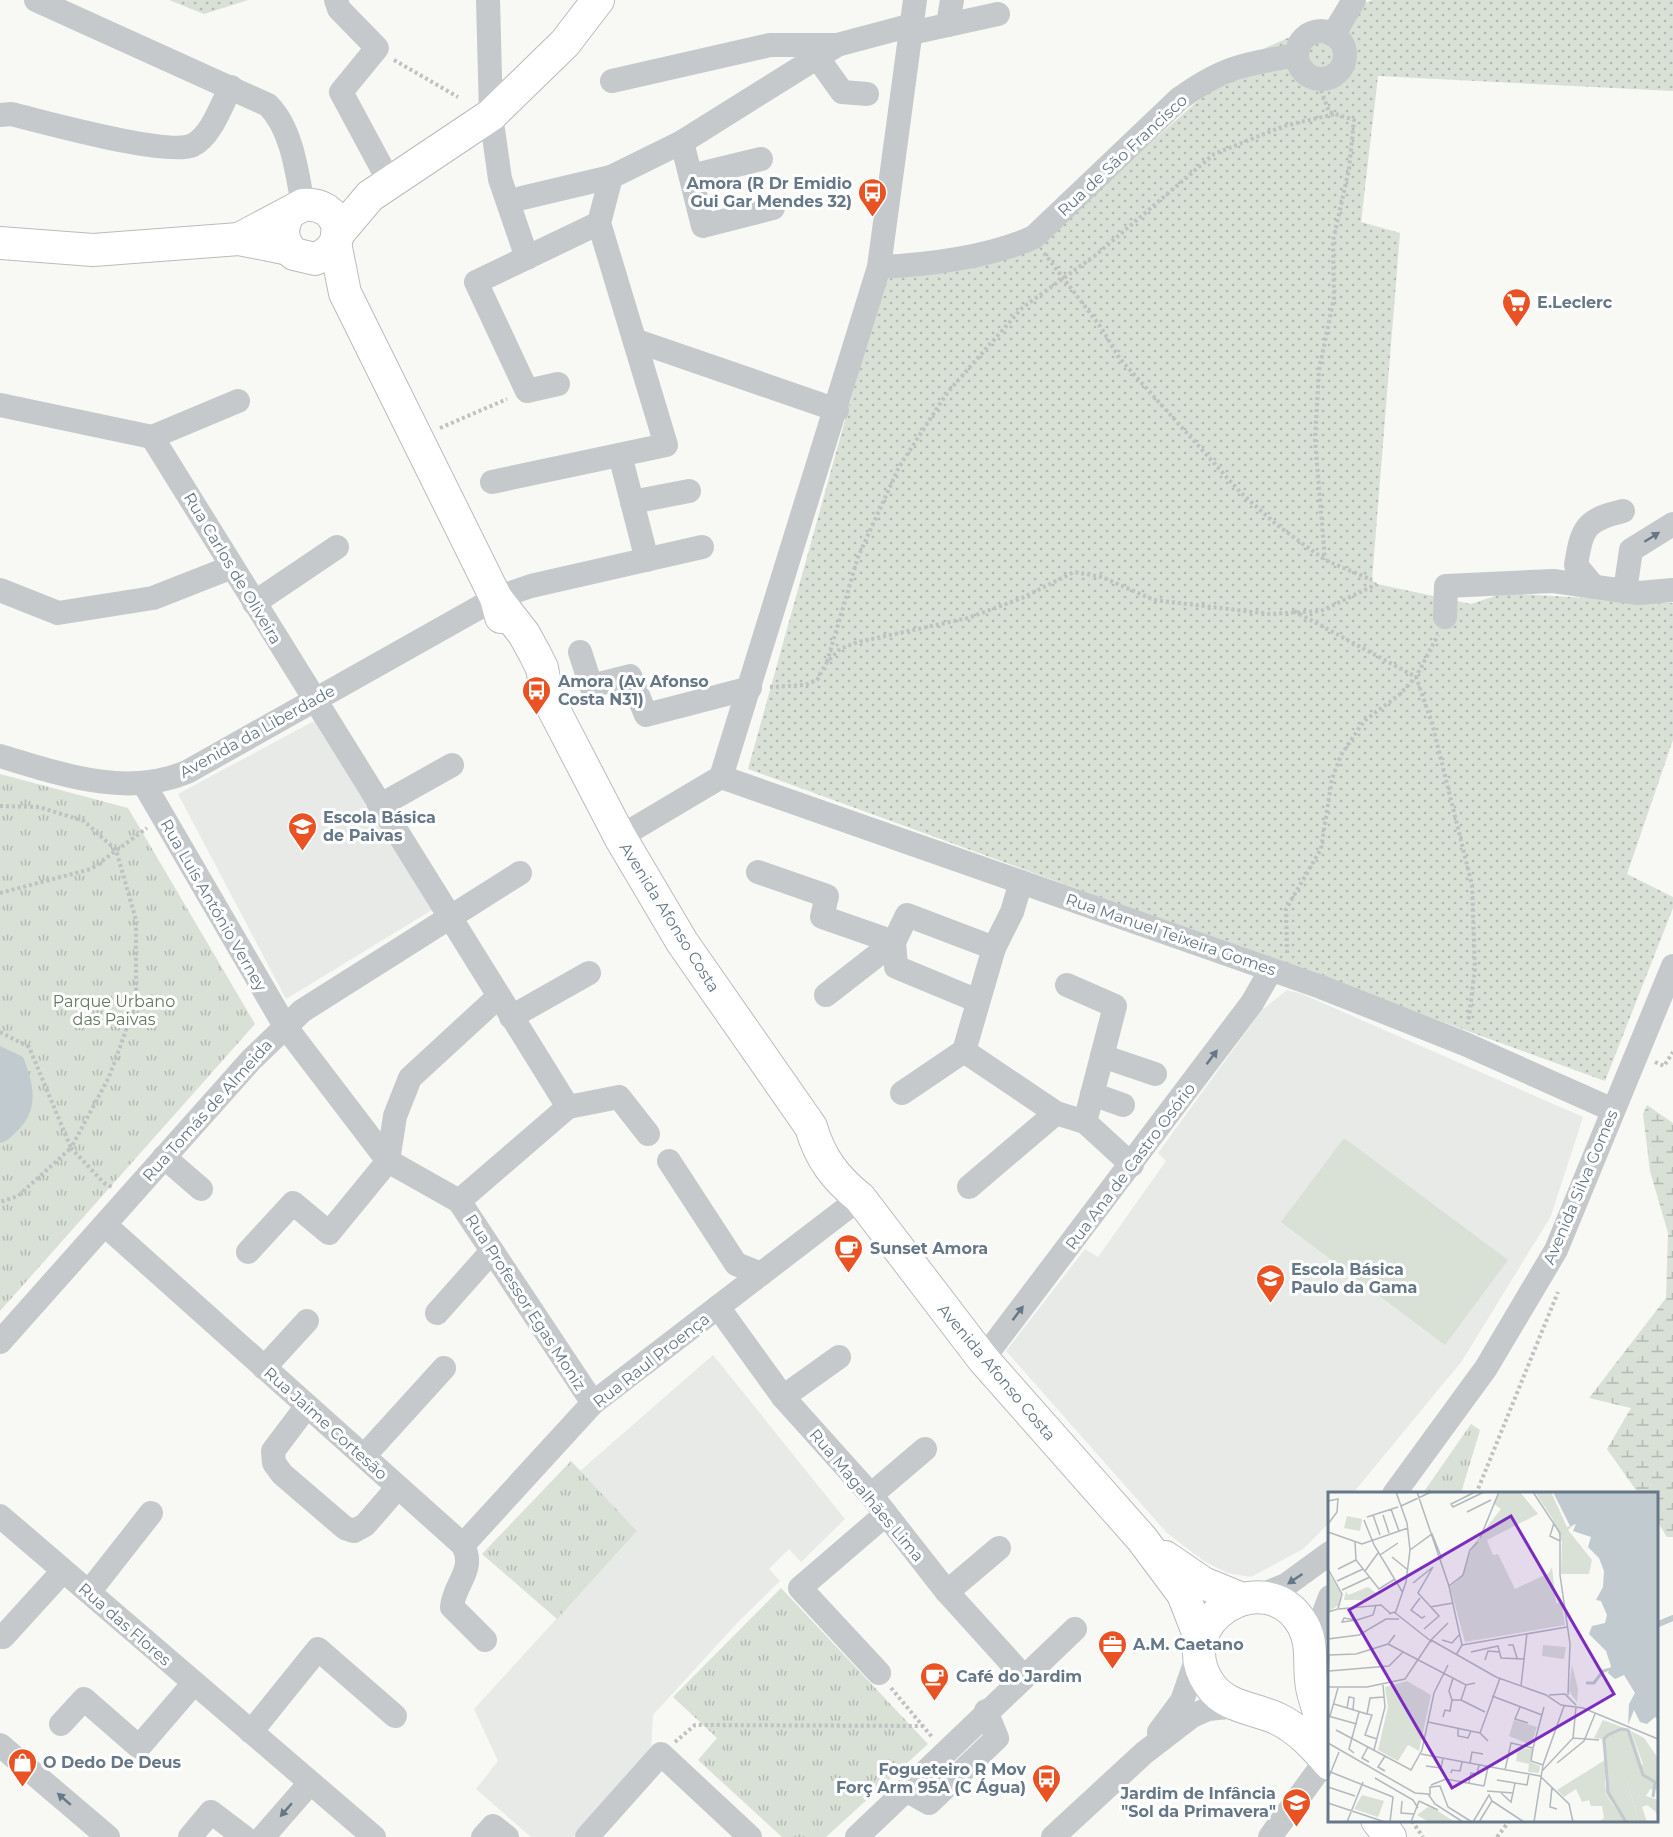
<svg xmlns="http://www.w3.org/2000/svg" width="1673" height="1837" font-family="Montserrat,sans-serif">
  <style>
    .built { fill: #e8eae8 }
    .grass { fill: url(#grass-dots) }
    .wetland { fill: url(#wetland-marsh) }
    .park { fill: url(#park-tufts) }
    .garden { fill: #d9e0d6 }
    .water { fill: #c0cacf }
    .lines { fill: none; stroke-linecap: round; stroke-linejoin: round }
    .stream { stroke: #c0cacf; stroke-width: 6 }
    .major-casing { stroke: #b8bcc0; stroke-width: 34 }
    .path { stroke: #bfc1c3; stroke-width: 4; stroke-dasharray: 3 3; stroke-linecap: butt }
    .minor { stroke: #c5c9cc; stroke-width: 24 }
    .major { stroke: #fff; stroke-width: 32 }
    .oneway { fill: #667887 }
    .labels { text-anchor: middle; stroke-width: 6; stroke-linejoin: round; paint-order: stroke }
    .street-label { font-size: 16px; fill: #667887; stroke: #fff }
    .poi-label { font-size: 16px; font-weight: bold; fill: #667887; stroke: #fff; text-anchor: start }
    .park-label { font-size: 16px; fill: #667961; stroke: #fff }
    .inset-river { fill: none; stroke: #c0cacf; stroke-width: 3 }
    .inset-road { fill: none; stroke: #b1b9bf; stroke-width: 1.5 }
    .view { fill: #7b2cbf; fill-opacity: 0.15; stroke: #7b2cbf; stroke-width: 3 }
    .inset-edge { fill: none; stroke: #667887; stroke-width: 3 }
  </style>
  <defs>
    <pattern id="grass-dots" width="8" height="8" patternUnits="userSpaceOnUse" patternTransform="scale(1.5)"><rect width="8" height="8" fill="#d9e0d6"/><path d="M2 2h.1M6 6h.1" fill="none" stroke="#b4bab3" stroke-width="1.8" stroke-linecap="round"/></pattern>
    <pattern id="wetland-marsh" width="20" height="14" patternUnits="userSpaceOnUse" patternTransform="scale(1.5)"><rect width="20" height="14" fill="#d9e0d6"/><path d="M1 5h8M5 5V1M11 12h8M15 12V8" fill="none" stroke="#b4bab3"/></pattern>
    <pattern id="park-tufts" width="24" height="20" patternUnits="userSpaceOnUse" patternTransform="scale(1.5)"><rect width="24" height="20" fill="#d9e0d6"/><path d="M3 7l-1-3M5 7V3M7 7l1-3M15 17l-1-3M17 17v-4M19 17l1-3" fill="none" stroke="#b4bab3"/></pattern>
  </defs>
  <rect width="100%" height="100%" fill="#f8f8f5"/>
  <!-- built -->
  <g class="built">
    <polygon points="314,721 432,910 286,999 178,794"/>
    <polygon points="1287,990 1302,994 1583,1117 1551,1216 1462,1361 1353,1493 1330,1494 1328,1524 1303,1549 1251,1577 1227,1573 1204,1561 1167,1533 1006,1351 1085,1249 1098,1257 1166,1161 1158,1153 1262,1010"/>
    <polygon points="713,1355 845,1519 801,1562 789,1549 769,1569 780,1581 738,1622 653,1715 651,1750 573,1837 531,1837 476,1789 498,1761 474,1709 637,1531 580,1471"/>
  </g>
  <!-- grass -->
  <g class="grass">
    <polygon points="169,0 248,0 204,14"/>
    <polygon points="1372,0 1673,0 1673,91 1378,76 1361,222 1400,233 1372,580 1377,584 1471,604 1504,593 1673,603 1673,740 1627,874 1673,897 1673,908 1605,1081 748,769 884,280 1040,240 1250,55"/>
  </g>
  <!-- wetland -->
  <polygon class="wetland" points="1647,1105 1673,1123 1673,1537 1667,1537 1657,1521 1656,1494 1638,1493 1607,1449 1631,1408 1589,1398 1666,1298 1668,1233 1650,1171 1643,1114"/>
  <!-- park -->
  <g class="park">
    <polygon points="0,774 128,808 255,1024 0,1311"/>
    <polygon points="1471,1424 1480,1430 1461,1493 1423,1493"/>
    <polygon points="571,1461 637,1531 557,1619 482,1554"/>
    <polygon points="781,1588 928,1744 826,1837 782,1837 698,1760 717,1738 673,1697"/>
  </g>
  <!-- garden -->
  <polygon class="garden" points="1344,1138 1508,1260 1445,1345 1281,1222"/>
  <!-- water -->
  <path class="water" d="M0 1046 23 1057C34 1084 40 1111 16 1132 11 1137 7 1141 0 1143Z"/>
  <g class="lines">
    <!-- stream -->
    <polyline class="stream" points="1656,1625 1673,1618"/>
    <defs>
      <g id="major">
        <polyline points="337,235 370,196 491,115 565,43 598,0"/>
        <path d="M239 239 303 205C341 201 352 246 315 259L294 254C282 242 280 230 288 215"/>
        <polyline points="0,243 93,250 239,239 289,249"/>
        <polyline points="335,243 345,293 496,598 501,617"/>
        <path d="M496 598 524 634 535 654 542 668 547 696 553 708 620 837 682 942 811 1127C820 1158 835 1178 860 1198L983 1359 1142 1539 1183 1594 1201 1640"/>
        <polyline points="1165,1557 1203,1583 1242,1599"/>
        <path d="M1330 1744C1324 1726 1316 1707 1312 1687 1308 1666 1314 1645 1303 1625 1266 1560 1166 1622 1210 1685 1226 1708 1255 1708 1278 1719 1299 1729 1314 1746 1330 1764"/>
        <polyline points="1377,1820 1390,1837"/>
      </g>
    </defs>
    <!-- major casing -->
    <use href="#major" class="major-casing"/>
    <!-- path -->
    <g class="path">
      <polyline points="394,60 458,97"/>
      <polyline points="1317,79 1329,112 1354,120 1349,169 1333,241 1334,298 1319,370 1315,440 1325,560"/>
      <polyline points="1044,253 1100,326 1120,359 1241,493 1277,525 1325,560 1372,580"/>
      <polyline points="440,428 507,399"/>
      <polyline points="1294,611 1416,677 1432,723 1472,885 1475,969 1468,1024"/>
      <polyline points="827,662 858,557 899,467 947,393 1022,308 1097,254 1214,154 1284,126 1335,114"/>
      <polyline points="770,687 805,685 817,680 827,662 840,649 858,642 968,618 1022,598 1074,572 1102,577 1154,600 1270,614 1321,611 1377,584"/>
      <polyline points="0,806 39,807 84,821 116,850 136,920 136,1003 109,1077 71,1148 104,1183 112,1187"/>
      <polyline points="0,893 91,869 147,828"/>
      <polyline points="1287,953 1286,909 1321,849 1332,779 1341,755 1364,721 1399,695 1416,677 1438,635"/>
      <polyline points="0,1032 29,1047 71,1148 18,1196 0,1202"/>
      <polyline points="1655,1062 1664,1066 1673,1052"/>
      <polyline points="1476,1494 1558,1292"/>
      <polyline points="891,1688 932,1737"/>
      <polyline points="675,1742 695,1725 923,1726"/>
      <polyline points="1412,1821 1423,1837"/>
      <polyline points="1497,1837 1510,1820"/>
    </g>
    <!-- minor -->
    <g class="minor">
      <path d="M36 0 268 105C292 129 297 172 303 205"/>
      <polyline points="336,0 339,9 377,48 341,92 390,183"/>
      <polyline points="488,0 491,115 500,179 527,258"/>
      <polyline points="948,25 952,0"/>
      <circle cx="1321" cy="55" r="24"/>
      <polyline points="911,33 998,14"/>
      <polyline points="1333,35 1354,0"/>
      <polyline points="837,45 912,25"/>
      <polyline points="817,57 842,92 867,94"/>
      <path d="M0 115 11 114C45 122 167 157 193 145 212 135 221 105 231 87"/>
      <polyline points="682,142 703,226 773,208"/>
      <polyline points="691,176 761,159"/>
      <polyline points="522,198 611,177"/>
      <path d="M879 267C927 265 990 257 1034 237L1179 99C1223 67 1244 64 1297 55"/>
      <polyline points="637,341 837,410"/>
      <polyline points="558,384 527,391 476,282 599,223"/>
      <polyline points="0,405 152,437 238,401"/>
      <polyline points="152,437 568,1107 619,1097 648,1134"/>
      <polyline points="620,455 647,560"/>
      <polyline points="492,482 666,445 599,223 611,177 682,142 837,45 770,45 612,81"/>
      <polyline points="632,502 689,491"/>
      <path d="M1594 587 1576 565C1582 528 1585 520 1623 511"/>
      <polyline points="0,590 58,613 153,598 232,567"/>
      <polyline points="1625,591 1631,550 1673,524"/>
      <polyline points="254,603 337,547"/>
      <polyline points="1445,617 1446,586 1553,581 1639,593 1673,590"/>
      <polyline points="580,652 591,686 630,676 646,715 750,688"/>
      <path d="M0 756C61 774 126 798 187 772L496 598 531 586 702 547"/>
      <polyline points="721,777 1321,987 1465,1044 1613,1110"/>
      <polyline points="144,784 285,1026 388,1161"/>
      <polyline points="379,806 452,765"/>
      <polyline points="620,837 721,777 879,267 915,0"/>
      <polyline points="758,872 827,896 822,917 894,942 907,915 994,948 964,1051 1056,1113 1085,1122 1132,1165"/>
      <polyline points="994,948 1012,912 1021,882"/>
      <polyline points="1067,985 1115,1006 1085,1122"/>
      <polyline points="826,995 894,942 896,967 978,1001"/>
      <polyline points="511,1017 589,973"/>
      <polyline points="1102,1056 1155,1074"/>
      <polyline points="902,1093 964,1051"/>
      <polyline points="1092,1094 1123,1105"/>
      <polyline points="164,1157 201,1189"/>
      <polyline points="388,1161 395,1116 410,1078 498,997"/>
      <polyline points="669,1161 736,1264 761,1274"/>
      <polyline points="969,1187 1056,1113"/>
      <polyline points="459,1201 593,1403"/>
      <path d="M105 1225 463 1545C476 1571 454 1583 452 1607L485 1640"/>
      <polyline points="248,1252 293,1203 329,1233 388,1161 459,1201 568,1107"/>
      <polyline points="718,1307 783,1397 871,1495 947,1592 1023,1676"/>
      <polyline points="437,1313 492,1251"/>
      <polyline points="0,1342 251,1060 302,1011 520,873"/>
      <polyline points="983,1359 1252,1003 1271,970"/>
      <polyline points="264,1368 307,1321"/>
      <polyline points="783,1397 839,1357"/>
      <polyline points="307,1406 273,1451 274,1463 282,1474 345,1528 354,1531 365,1525 398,1487"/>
      <polyline points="365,1455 444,1368"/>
      <polyline points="1394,1494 1486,1368 1556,1250 1673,966"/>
      <polyline points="871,1495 925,1449"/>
      <polyline points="0,1516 374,1837"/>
      <polyline points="463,1545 593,1403 860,1198"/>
      <polyline points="89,1592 151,1513"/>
      <polyline points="947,1592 999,1548"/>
      <polyline points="1256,1597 1286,1585 1330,1553"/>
      <polyline points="0,1635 3,1637 63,1571"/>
      <polyline points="1311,1647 1330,1597"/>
      <polyline points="879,1673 800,1588 886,1514"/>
      <polyline points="61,1724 84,1699 139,1747 194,1683"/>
      <polyline points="251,1732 318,1649 395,1716"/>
      <polyline points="1159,1732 1182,1701 1199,1652"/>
      <polyline points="0,1745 108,1837"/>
      <polyline points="906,1790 929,1803 997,1738 986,1711"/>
      <polyline points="190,1837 211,1812 244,1837"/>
      <polyline points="263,1837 310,1783"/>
      <polyline points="483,1837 493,1826 507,1837"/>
      <polyline points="587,1837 661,1754 750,1837"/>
      <polyline points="857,1837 1075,1629"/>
      <polyline points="1053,1837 1144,1753 1192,1716 1208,1709 1237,1706"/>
      <polyline points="1270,1837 1326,1760"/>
    </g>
    <!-- major -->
    <use href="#major" class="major"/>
  </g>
  <!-- one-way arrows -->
  <defs><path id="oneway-solid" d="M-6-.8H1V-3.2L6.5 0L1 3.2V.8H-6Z" transform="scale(1.5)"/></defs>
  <g class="oneway">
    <use href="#oneway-solid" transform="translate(1652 537) rotate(-32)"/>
    <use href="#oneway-solid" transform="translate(1212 1057) rotate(-53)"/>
    <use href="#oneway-solid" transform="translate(1018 1313) rotate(-53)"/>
    <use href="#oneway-solid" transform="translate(1295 1579) rotate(146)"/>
    <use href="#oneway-solid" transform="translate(64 1799) rotate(-139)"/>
    <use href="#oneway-solid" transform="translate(286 1810) rotate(131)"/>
  </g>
  <!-- icons -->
  <defs>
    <symbol id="bus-pin" viewBox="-11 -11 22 30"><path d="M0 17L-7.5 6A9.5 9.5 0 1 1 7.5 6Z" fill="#e95324" stroke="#fff"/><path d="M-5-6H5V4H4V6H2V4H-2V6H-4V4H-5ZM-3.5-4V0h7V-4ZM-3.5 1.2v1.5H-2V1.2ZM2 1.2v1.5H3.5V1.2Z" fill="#fff"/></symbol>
    <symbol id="supermarket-pin" viewBox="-11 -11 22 30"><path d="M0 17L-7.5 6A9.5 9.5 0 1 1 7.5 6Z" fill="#e95324" stroke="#fff"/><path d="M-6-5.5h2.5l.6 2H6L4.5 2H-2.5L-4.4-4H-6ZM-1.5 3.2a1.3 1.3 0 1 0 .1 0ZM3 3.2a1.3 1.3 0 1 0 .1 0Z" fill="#fff"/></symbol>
    <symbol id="school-pin" viewBox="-11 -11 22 30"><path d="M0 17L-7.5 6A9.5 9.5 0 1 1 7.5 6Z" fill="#e95324" stroke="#fff"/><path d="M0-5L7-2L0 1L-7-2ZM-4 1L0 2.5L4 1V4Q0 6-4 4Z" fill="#fff"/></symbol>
    <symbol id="cafe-pin" viewBox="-11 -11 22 30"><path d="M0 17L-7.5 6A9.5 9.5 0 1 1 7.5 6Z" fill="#e95324" stroke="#fff"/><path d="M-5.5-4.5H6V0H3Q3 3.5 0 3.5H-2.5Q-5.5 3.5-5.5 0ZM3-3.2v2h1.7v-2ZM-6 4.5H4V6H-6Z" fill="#fff"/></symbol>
    <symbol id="office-pin" viewBox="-11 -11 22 30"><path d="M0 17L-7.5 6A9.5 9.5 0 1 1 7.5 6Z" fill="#e95324" stroke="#fff"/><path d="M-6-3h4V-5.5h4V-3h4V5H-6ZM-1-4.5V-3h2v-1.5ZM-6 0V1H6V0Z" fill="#fff"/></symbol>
    <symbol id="shop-pin" viewBox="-11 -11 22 30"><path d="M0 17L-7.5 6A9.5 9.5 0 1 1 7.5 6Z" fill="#e95324" stroke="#fff"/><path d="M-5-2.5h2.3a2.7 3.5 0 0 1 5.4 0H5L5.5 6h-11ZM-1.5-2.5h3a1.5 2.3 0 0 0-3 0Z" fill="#fff"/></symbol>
  </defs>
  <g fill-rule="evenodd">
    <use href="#bus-pin" x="856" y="176" width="33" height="45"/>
    <use href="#supermarket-pin" x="1500" y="286" width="33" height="45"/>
    <use href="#bus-pin" x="520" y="674" width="33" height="45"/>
    <use href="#school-pin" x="286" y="810" width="33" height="45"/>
    <use href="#cafe-pin" x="832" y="1232" width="33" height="45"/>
    <use href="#school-pin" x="1254" y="1262" width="33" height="45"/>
    <use href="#office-pin" x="1096" y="1628" width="33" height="45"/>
    <use href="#cafe-pin" x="918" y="1660" width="33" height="45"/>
    <use href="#shop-pin" x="6" y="1746" width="33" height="45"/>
    <use href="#bus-pin" x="1030" y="1762" width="33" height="45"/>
    <use href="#school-pin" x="1280" y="1786" width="33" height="45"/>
  </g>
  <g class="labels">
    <!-- street labels -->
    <g class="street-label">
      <text transform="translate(1122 155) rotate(-43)" y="6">Rua de São Francisco</text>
      <text transform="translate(233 568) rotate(59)" y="6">Rua Carlos de Oliveira</text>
      <text transform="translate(257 731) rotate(-29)" y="6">Avenida da Liberdade</text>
      <text transform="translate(214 905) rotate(60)" y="6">Rua Luís António Verney</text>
      <text transform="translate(670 917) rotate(58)" y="6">Avenida Afonso Costa</text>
      <text transform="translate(1171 934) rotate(19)" y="6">Rua Manuel Teixeira Gomes</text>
      <text transform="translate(207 1110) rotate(-48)" y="6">Rua Tomás de Almeida</text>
      <text transform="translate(1130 1166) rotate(-53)" y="6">Rua Ana de Castro Osório</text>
      <text transform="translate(1580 1187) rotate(-67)" y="6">Avenida Silva Gomes</text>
      <text transform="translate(526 1302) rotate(57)" y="6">Rua Professor Egas Moniz</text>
      <text transform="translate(651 1360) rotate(-38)" y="6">Rua Raul Proença</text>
      <text transform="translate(997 1372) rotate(50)" y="6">Avenida Afonso Costa</text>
      <text transform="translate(326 1423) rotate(42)" y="6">Rua Jaime Cortesão</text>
      <text transform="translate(867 1495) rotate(50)" y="6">Rua Magalhães Lima</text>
      <text transform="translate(125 1624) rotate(41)" y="6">Rua das Flores</text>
    </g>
    <!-- poi labels -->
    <g class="poi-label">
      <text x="852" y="189" text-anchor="end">Amora (R Dr Emidio<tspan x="852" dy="18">Gui Gar Mendes 32)</tspan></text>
      <text x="1537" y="308">E.Leclerc</text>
      <text x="558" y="687">Amora (Av Afonso<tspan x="558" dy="18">Costa N31)</tspan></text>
      <text x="323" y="823">Escola Básica<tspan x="323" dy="18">de Paivas</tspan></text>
      <text x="870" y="1254">Sunset Amora</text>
      <text x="1291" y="1275">Escola Básica<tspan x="1291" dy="18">Paulo da Gama</tspan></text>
      <text x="1133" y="1650">A.M. Caetano</text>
      <text x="956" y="1682">Café do Jardim</text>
      <text x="43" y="1768">O Dedo De Deus</text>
      <text x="1026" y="1775" text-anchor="end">Fogueteiro R Mov<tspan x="1026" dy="18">Forç Arm 95A (C Água)</tspan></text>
      <text x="1276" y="1799" text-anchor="end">Jardim de Infância<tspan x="1276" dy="18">"Sol da Primavera"</tspan></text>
    </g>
    <!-- park labels -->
    <g class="park-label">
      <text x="114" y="1007">Parque Urbano<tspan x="114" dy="18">das Paivas</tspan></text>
    </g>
  </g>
  <!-- overview -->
  <g transform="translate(1328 1492)">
    <rect width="330" height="330" fill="#f8f8f5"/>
    <path d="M173 0H192L210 22 159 48 165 63 170 62 187 97 221 81 224 75 228 111H234L237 133 137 150 122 95 135 83 145 53 173 17 165 11ZM40 95 48 101 42 108H16L18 99 20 103ZM275 228 294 235 274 247 266 246ZM303 239 316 246 330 266V298L322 297 318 304 330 308V329L328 320 319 313 314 315 319 330H311L300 291 315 272ZM190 256 206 257 202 270 212 274 211 281 200 280 201 272 188 269ZM277 268V301L297 330H271L276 326 274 314H263L261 308 254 310 248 297 236 305 229 298Z" fill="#d9e0d6"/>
    <path d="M294 235 303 239 317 283 312 287 306 285 300 291 311 330H297L277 300 279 283 274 247Z" fill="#d9e0d6"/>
    <path d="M207 0H223L239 35 248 31 240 38 264 68 261 82H233L234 50 224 26ZM0 80 13 101 11 113 1 119ZM244 173 250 197 249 210 241 199ZM79 189 103 203 91 259 80 253 70 269 50 258 60 215 57 195ZM186 228 209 235 203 253 181 244Z" fill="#d9e0d6"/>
    <path d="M19 24 34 27 32 39 16 36ZM215 153 238 155 236 167 214 164ZM34 303 56 309 50 325 26 317ZM100 315 105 316 127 330H101L89 323Z" fill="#d9e0d6"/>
    <path d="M225 0H330V228L327 225 319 232 312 230 306 218 300 233 301 212 307 201 296 183 287 187 280 181 283 174 278 159 261 142 264 134 277 131 279 123 273 109 268 108 275 95 276 79 271 66 260 55 263 45 245 39 248 32 242 34Z" fill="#c0cacf"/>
    <path class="inset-river" d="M258 191H266L275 179 282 177M298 330 280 300 276 247 280 243 293 237 300 238 315 283 327 290 325 305"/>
    <path class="inset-road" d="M89 0 121 94 134 153 128 163M147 0 123 12 125 15 156 0M205 0 232 41V83L242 152 240 203M0 9 10 7 9 20 0 32M73 14 103 0M63 17 71 39M139 20 163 8M45 23 52 43M55 23 61 41M39 25 70 15M36 28 46 53 75 101M226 31 222 44 232 49M0 40 34 52 80 36M152 46 171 0M27 50 28 68 51 97 67 87M82 58 104 42 114 67M52 63 70 51M64 65 80 78M0 77 14 102 10 117 0 120M10 77 28 68M37 79 50 61M9 89 35 77M85 91 105 75 90 101 111 124 96 137M121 94 135 83 142 58 150 50M14 98 42 85M92 106 83 118 94 126 97 124M102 115 125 111M11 117 53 113 62 121M61 122 66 120 104 150M67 122 78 90 82 58 79 31 68 0M29 128 14 130 16 126 29 128 45 123 48 113M0 147 31 143 58 127H71M103 148 168 185 218 203 233 213 255 216 330 247M114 148 124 151 132 142M60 152 138 193 147 191M134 153 239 135M180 153H185L189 166M143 160 170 154 173 166 196 167M0 163 28 162 60 152 67 143M157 168 160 159 172 160M1 179 61 174 75 160M0 185 1 163M193 194 199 141M0 195H39L77 187 103 148 120 131M221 203 237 202 248 213M164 204 214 223M124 208 121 199 125 186M133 208 157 220M6 212 39 222 42 206 56 205M192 215 187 227 200 231M19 216 21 205 26 206 25 218M39 222 44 223 37 243 49 247M0 224 29 232M2 224 10 196M115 225 117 218 122 219 124 208H133L138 193M100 230 152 241 160 249M130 237V244L140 246 143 239M8 238 83 278 94 258 106 201 120 173M152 241 172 186M245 246 271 248M0 251 87 301 100 302 107 312 135 330M40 255 34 266 41 270M205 256 203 269 215 273M46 258 57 215 55 193M26 261 21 257 31 220M93 262 212 284 241 312 245 330M57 264 50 275 57 279M142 271 144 260 155 262M229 271 256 249 267 222M98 274 113 276 115 266M177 278 183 251 205 256 216 215M0 279 65 305 62 330M214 279 245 246 248 215M123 281 124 278 132 279 134 270M47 286 85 308 90 316M0 287 11 260M169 288 187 291M141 291 143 281 149 282 151 273M103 293 118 287 156 294M156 294 160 275M0 295 27 304M224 295 222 315 229 317M159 299 185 301M173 301 183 310 187 291 199 293 201 282M102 303V295L112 294 120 315 144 330M74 309 73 321 86 322M91 309 110 318M164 309 196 330M0 311 57 330M19 330 35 290M83 330 91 309M145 330 161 303 164 309 151 330M206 330 215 273 236 214"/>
    <path class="view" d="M183 24 286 202 124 296 21 118Z"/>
    <rect width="330" height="330" class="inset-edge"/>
  </g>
</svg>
